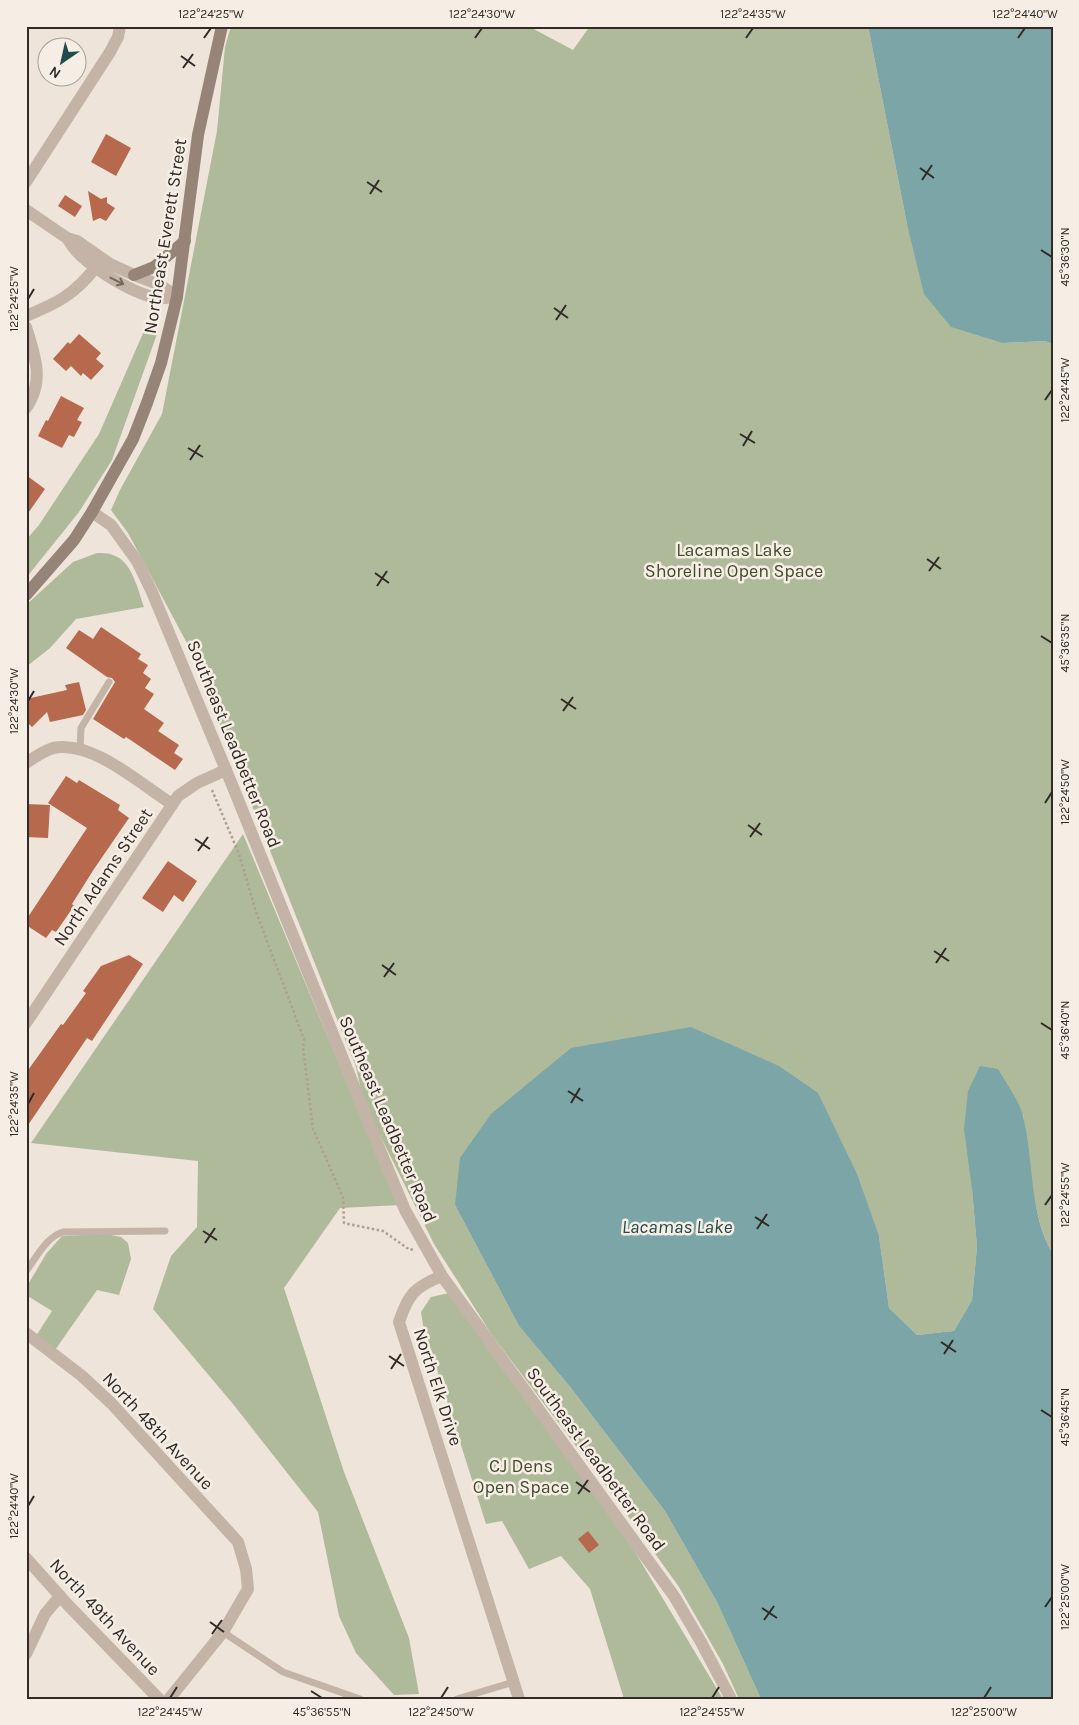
<svg xmlns="http://www.w3.org/2000/svg" width="1079" height="1725" font-family="Karla,sans-serif">
  <style>
    .green { fill: #afba9b }
    .water { fill: #7ba5a7 }
    .building { fill: #b7694d }
    .lines { fill: none; stroke-linecap: round; stroke-linejoin: round }
    .path { stroke: #af9f91; stroke-width: 2.5; stroke-dasharray: 2.5 2.5; stroke-linecap: butt }
    .service { stroke: #c4b4a7; stroke-width: 7 }
    .minor { stroke: #c4b4a7; stroke-width: 12 }
    .tertiary { stroke: #c4b4a7; stroke-width: 12 }
    .secondary { stroke: #978478; stroke-width: 12 }
    .oneway { stroke: #736860 }
    .ticks { fill: none; stroke: #312a26; stroke-width: 2 }
    .labels { text-anchor: middle; stroke-width: 5; stroke-linejoin: round; paint-order: stroke }
    .street-label { font-size: 18px; fill: #312a26; stroke: #f6eee4 }
    .park-label { font-size: 18px; fill: #404c2d; stroke: #f6eee4 }
    .water-label { font-size: 19px; font-style: italic; fill: #214a4d; stroke: #f6eee4 }
    .neatline { fill: none; stroke: #312a26; stroke-width: 2 }
    .ticks-label { font-size: 12px; text-anchor: middle; fill: #312a26 }
  </style>
  <rect width="100%" height="100%" fill="#eee4d9"/>
  <!-- green -->
  <g class="green">
    <path d="M231 26H528L573 50 590 26H868L907 224 1003 343 1045 341 1053 344V1254C1032 1221 1029 1154 1023 1114L972 1189 977 1247 972 1300 954 1331 917 1335 889 1308 879 1236 455 1205 519 1326 571 1388 665 1511 717 1602 761 1699H739L723 1664 679 1587 613 1495 492 1335 434 1244 364 1103 356 1067 189 647 128 533 111 510 120 490 162 414 217 131 225 47Z"/>
    <polygon points="144,331 157,334 112,460 79,512 26,578 26,540 39,525 99,434"/>
    <path d="M97 553C102 553 108 553 113 555 132 561 138 590 144 607L76 619 50 648 26 667V605L73 562Z"/>
    <polygon points="243,834 368,1133 401,1205 340,1208 284,1288 344,1472 409,1638 419,1694 394,1695 356,1653 339,1616 318,1512 233,1404 153,1309 171,1256 197,1227 198,1161 31,1143"/>
    <polygon points="106,1234 121,1237 128,1243 131,1259 119,1295 97,1290 53,1353 34,1339 52,1311 26,1295 26,1288 46,1254 62,1236"/>
    <polygon points="449,1293 623,1532 723,1699 624,1699 590,1589 561,1556 529,1569 502,1521 486,1524 423,1325 421,1312 431,1297"/>
  </g>
  <!-- water -->
  <g class="water">
    <polygon points="868,26 1053,26 1053,344 1045,341 1003,343 951,327 924,294 907,224"/>
    <path d="M691 1027 779 1066 818 1093 857 1174 879 1236 889 1308 917 1335 954 1331 972 1300 977 1247 972 1189 964 1129 968 1091 980 1066 998 1069C1005 1081 1021 1104 1023 1116 1034 1160 1029 1215 1053 1254V1699H761L717 1602 665 1511 571 1388 519 1326 455 1205 460 1158 491 1114 571 1048Z"/>
  </g>
  <!-- building -->
  <g class="building">
    <polygon points="106,134 131,148 116,176 91,162"/>
    <polygon points="88,191 101,199 107,197 107,203 115,208 106,221 100,218 93,221"/>
    <polygon points="65,195 82,206 75,217 58,206"/>
    <polygon points="79,334 101,353 96,359 104,366 91,380 83,373 81,376 71,366 66,371 53,359 68,342 70,344"/>
    <polygon points="61,396 84,408 77,420 82,422 74,437 69,435 62,448 38,436 46,420 48,421"/>
    <polygon points="26,475 45,489 26,516"/>
    <polygon points="101,627 141,654 138,659 148,665 143,673 151,679 145,688 154,694 144,709 164,723 158,731 179,745 174,753 183,759 175,770 126,737 124,739 93,719 115,682 112,678 107,677 66,648 79,630 93,639"/>
    <polygon points="79,682 86,710 83,715 50,722 47,712 32,727 26,721 26,699 67,690 65,685"/>
    <polygon points="66,776 77,783 79,780 120,805 118,810 129,818 94,869 72,904 74,906 56,932 52,930 46,938 26,925 26,920 87,828 48,803"/>
    <polygon points="26,804 50,805 48,838 26,837"/>
    <polygon points="168,861 197,881 183,902 174,895 163,912 142,898"/>
    <polygon points="129,955 143,964 92,1041 87,1038 26,1128 26,1073 61,1024 63,1025 86,993 83,991 101,966"/>
    <polygon points="588,1531 599,1545 589,1553 578,1539"/>
  </g>
  <g class="lines">
    <!-- path -->
    <polyline class="path" points="212,790 239,854 256,912 304,1039 303,1047 313,1129 343,1197 344,1223 383,1231 410,1250 413,1249"/>
    <!-- service -->
    <g class="service">
      <polyline points="80,749 81,728 109,682"/>
      <path d="M26 1271C37 1257 46 1237 63 1232L165 1231"/>
      <polyline points="223,1632 283,1672 360,1699"/>
      <polyline points="457,1699 514,1682"/>
    </g>
    <!-- minor -->
    <g class="minor">
      <polyline points="26,182 110,52 118,37 120,26"/>
      <path d="M26 327C35 356 45 381 26 408"/>
      <path d="M26 763C35 757 43 751 53 748 93 740 140 784 172 804"/>
      <polyline points="26,1023 178,796 197,783 226,770"/>
      <path d="M442 1276C414 1287 408 1295 399 1322L519 1699"/>
      <polyline points="26,1333 82,1376 112,1404 238,1542 246,1569 248,1589 223,1632 169,1699"/>
      <polyline points="26,1558 68,1605 159,1699"/>
      <polyline points="26,1654 45,1614 60,1596"/>
    </g>
    <!-- tertiary -->
    <g class="tertiary">
      <polyline points="26,210 67,238 77,241 110,264 134,275 160,285 177,297"/>
      <path d="M69 241C81 263 131 293 157 298 163 299 171 297 177 297"/>
      <path d="M26 316C57 303 74 295 95 268"/>
      <polyline points="92,512 111,525 137,561 152,592 226,770 375,1138 405,1210 442,1276 674,1596 701,1642 731,1699"/>
    </g>
    <!-- secondary -->
    <g class="secondary">
      <polyline points="134,275 154,267 185,241"/>
      <polyline points="26,595 74,540 92,512 133,439 147,403 161,363 177,297 198,135 222,26"/>
    </g>
  </g>
  <!-- one-way arrows -->
  <defs><path id="oneway-shaft" d="M-6 0H5M1.5-3L5.5 0L1.5 3" fill="none" stroke-width="1.6" stroke-linecap="round" stroke-linejoin="round" transform="scale(1.25)"/></defs>
  <use class="oneway" href="#oneway-shaft" transform="translate(117 281) rotate(27)"/>
  <!-- ticks -->
  <path class="ticks" d="M204 38 211 28M475 38 482 28M746 38 753 28M1018 38 1025 28M181 56 195 66M183 68 193 54M920 168 934 178M922 180 932 165M367 182 382 192M370 194 379 180M1041 250 1052 257M28 299 34 289M554 308 568 318M556 320 566 305M1045 400 1052 390M740 434 755 443M743 446 752 431M188 448 203 457M190 460 200 445M927 559 941 569M929 571 939 557M375 573 389 583M377 586 387 571M1041 636 1052 643M561 699 576 709M28 701 34 691M563 711 573 697M1045 803 1052 792M748 825 762 835M750 837 760 823M195 839 210 849M198 851 208 837M934 951 949 961M936 963 946 948M382 965 396 975M384 977 394 963M1041 1023 1052 1030M568 1091 583 1101M571 1103 580 1088M28 1104 34 1093M1045 1205 1052 1195M755 1217 769 1226M757 1229 767 1214M203 1231 217 1240M205 1243 215 1228M941 1342 956 1352M944 1354 953 1340M389 1356 404 1366M391 1369 401 1354M1041 1410 1052 1417M576 1482 590 1492M578 1494 588 1480M28 1506 34 1496M1045 1607 1052 1597M762 1608 777 1618M764 1620 774 1606M210 1622 224 1632M212 1634 222 1620M311 1691 322 1698M170 1698 177 1687M441 1698 448 1687M712 1698 719 1687M984 1698 991 1687"/>
  <g class="labels">
    <!-- street labels -->
    <g class="street-label">
      <text transform="translate(165 236) rotate(-81)" y="6">Northeast Everett Street</text>
      <text transform="translate(234 744) rotate(68)" y="6">Southeast Leadbetter Road</text>
      <text transform="translate(103 877) rotate(-56)" y="6">North Adams Street</text>
      <text transform="translate(388 1119) rotate(67)" y="6">Southeast Leadbetter Road</text>
      <text transform="translate(438 1387) rotate(72)" y="6">North Elk Drive</text>
      <text transform="translate(158 1431) rotate(47)" y="6">North 48th Avenue</text>
      <text transform="translate(596 1459) rotate(54)" y="6">Southeast Leadbetter Road</text>
      <text transform="translate(105 1617) rotate(47)" y="6">North 49th Avenue</text>
    </g>
    <!-- park labels -->
    <g class="park-label">
      <text x="734" y="556">Lacamas Lake<tspan x="734" dy="21">Shoreline Open Space</tspan></text>
      <text x="521" y="1472">CJ Dens<tspan x="521" dy="21">Open Space</tspan></text>
    </g>
    <!-- water labels -->
    <g class="water-label">
      <text x="677" y="1233">Lacamas Lake</text>
    </g>
  </g>
  <!-- border -->
  <rect width="1079" height="1725" fill="none" stroke="#f6eee4" stroke-width="55"/>
  <!-- north arrow -->
  <g transform="translate(62 62) rotate(214)"><circle r="24" fill="#f6eee4" stroke="#a7a098"/>
  <path d="M0-4L9 19L0 12L-9 19Z" fill="#214a4d"/>
  <text y="-8" font-size="14" font-weight="bold" text-anchor="middle" fill="#312a26">N</text>
  </g>
  <rect x="28" y="28" width="1024" height="1670" class="neatline"/>
  <g class="ticks-label">
    <text x="211" y="18">122°24'25"W</text>
    <text x="482" y="18">122°24'30"W</text>
    <text x="753" y="18">122°24'35"W</text>
    <text x="1025" y="18">122°24'40"W</text>
    <text transform="translate(1065 257) rotate(-90)" y="4">45°36'30"N</text>
    <text transform="translate(14 299) rotate(-90)" y="4">122°24'25"W</text>
    <text transform="translate(1065 390) rotate(-90)" y="4">122°24'45"W</text>
    <text transform="translate(1065 643) rotate(-90)" y="4">45°36'35"N</text>
    <text transform="translate(14 701) rotate(-90)" y="4">122°24'30"W</text>
    <text transform="translate(1065 792) rotate(-90)" y="4">122°24'50"W</text>
    <text transform="translate(1065 1030) rotate(-90)" y="4">45°36'40"N</text>
    <text transform="translate(14 1104) rotate(-90)" y="4">122°24'35"W</text>
    <text transform="translate(1065 1195) rotate(-90)" y="4">122°24'55"W</text>
    <text transform="translate(1065 1417) rotate(-90)" y="4">45°36'45"N</text>
    <text transform="translate(14 1506) rotate(-90)" y="4">122°24'40"W</text>
    <text transform="translate(1065 1597) rotate(-90)" y="4">122°25'00"W</text>
    <text x="170" y="1716">122°24'45"W</text>
    <text x="322" y="1716">45°36'55"N</text>
    <text x="441" y="1716">122°24'50"W</text>
    <text x="712" y="1716">122°24'55"W</text>
    <text x="984" y="1716">122°25'00"W</text>
  </g>
</svg>
